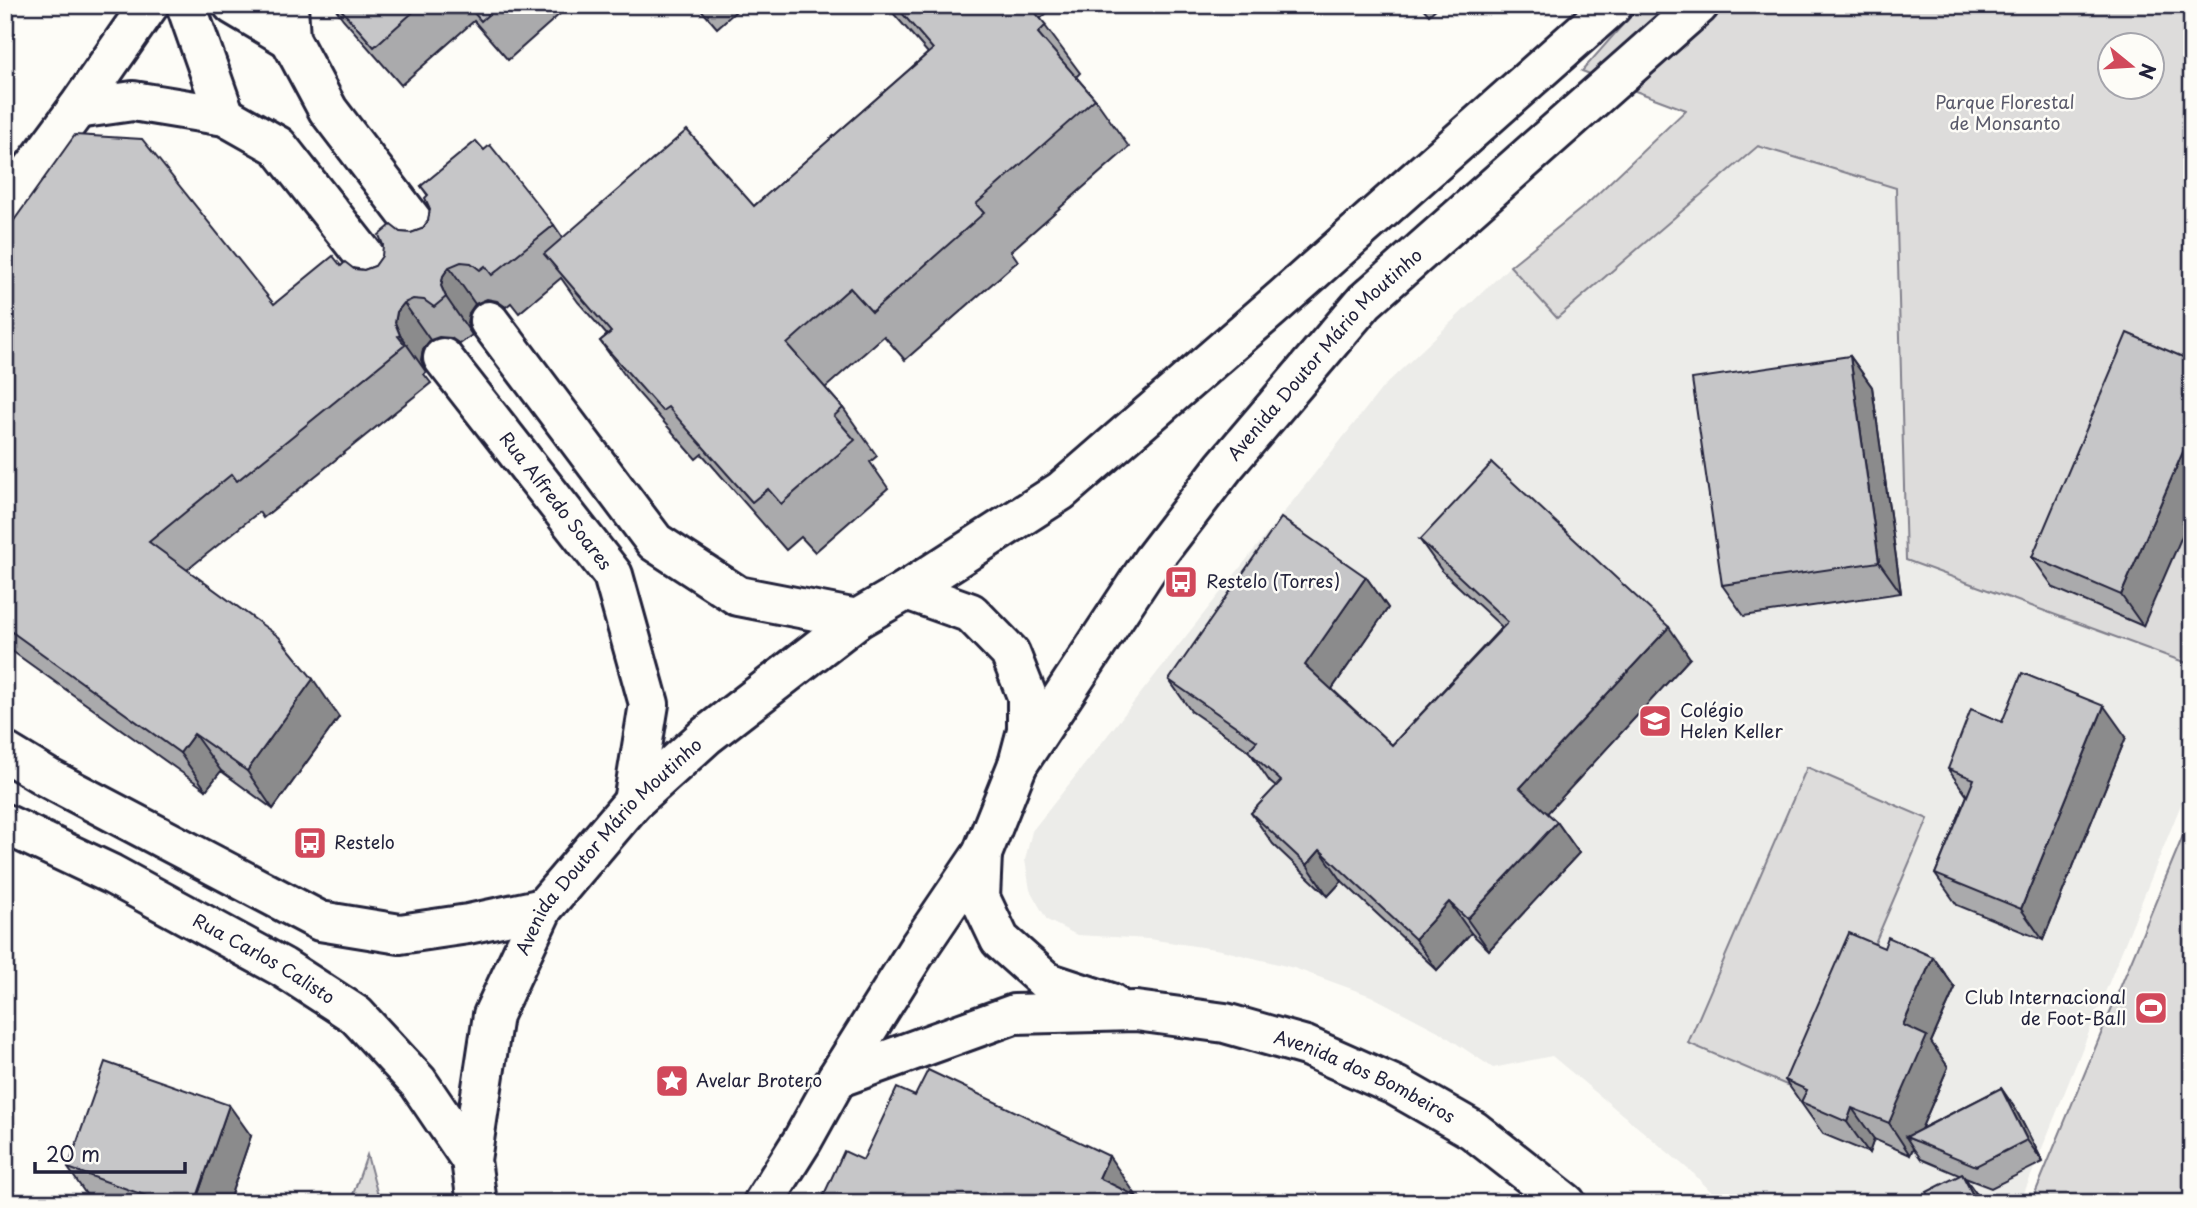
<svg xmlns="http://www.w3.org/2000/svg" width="2197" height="1208" font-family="'Playpen Sans',sans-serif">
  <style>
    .built { fill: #ecece9 }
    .green { fill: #dddcdb; stroke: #807f8b; stroke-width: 2; fill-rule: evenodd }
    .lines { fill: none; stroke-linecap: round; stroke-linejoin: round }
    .minor-casing { stroke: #22223b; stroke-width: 44 }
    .minor { stroke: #fdfcf7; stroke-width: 38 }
    .wall { fill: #aaaaac; stroke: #22223b; stroke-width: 2 }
    .shaded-wall { fill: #8b8b8c; stroke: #22223b; stroke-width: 2 }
    .building { fill: #c6c6c8; stroke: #22223b; stroke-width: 2 }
    .labels { text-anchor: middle; stroke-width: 5; stroke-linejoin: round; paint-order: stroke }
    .park-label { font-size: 18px; fill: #5a5a6b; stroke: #fdfcf7 }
    .street-label { font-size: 18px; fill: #22223b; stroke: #fdfcf7 }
    .poi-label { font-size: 18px; fill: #22223b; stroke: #fdfcf7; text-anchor: start }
  </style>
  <rect width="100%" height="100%" fill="#fdfcf7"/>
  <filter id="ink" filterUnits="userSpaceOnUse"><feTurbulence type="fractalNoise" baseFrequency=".0143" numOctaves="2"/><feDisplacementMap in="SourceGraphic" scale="14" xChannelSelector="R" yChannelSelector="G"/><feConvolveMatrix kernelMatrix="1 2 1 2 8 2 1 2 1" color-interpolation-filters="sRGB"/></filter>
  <g filter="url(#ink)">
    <!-- built -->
    <polygon class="built" points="1758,146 1897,189 1906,560 2192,665 2192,777 2020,1203 1722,1203 1694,1174 1552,1056 1493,1068 1438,1031 1371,996 1294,968 1221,950 1149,939 1077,935 1047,920 1030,890 1025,860 1032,831 1383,387 1510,266 1557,317"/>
    <!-- green -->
    <g class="green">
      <path d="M1640 5H2192V665L1906 560 1896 188 1758 146 1557 318 1510 266 1587 204 1686 110 1582 71ZM2110 46H2152V88H2110Z"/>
      <polygon points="1807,767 1928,819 1810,1095 1688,1043"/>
      <polygon points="2192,814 2192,1203 2031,1203"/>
      <polygon points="367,1155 380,1203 350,1203"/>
    </g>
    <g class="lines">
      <defs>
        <g id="minor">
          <polyline points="186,5 225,116"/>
          <polyline points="233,5 290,39"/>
          <polyline points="288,5 290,39 328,110 434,249"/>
          <polyline points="77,109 133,101 225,116 278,146 388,286"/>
          <polyline points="5,206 77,109 149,5"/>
          <polyline points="489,321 655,542 738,596 857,619"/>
          <path id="s1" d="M443 358 613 575 649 704 633 802"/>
          <polyline points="5,752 48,778 320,921 400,934 468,924 543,908"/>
          <path id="s2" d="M1018 764 1152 561 1224 467 1365 301 1699 5"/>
          <path id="s3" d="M5 824 111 874 282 967 356 1015 418 1082 471 1160"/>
          <polyline points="982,854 980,898 1000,940 1047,982 1111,1003"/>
          <path id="s4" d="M837 1078 1014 1014 1136 1011 1225 1023 1306 1046 1396 1086 1473 1130 1566 1203"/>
          <path id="s5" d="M477 1203 471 1160 493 1015 543 908 633 802 707 735 857 619 907 590 1061 491 1283 298 1613 5"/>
          <polyline points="763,1203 802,1141 837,1078 919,947 982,854 1018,764 1027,730 1027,696 1010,653 971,613 907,590"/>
        </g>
      </defs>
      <!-- minor casing -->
      <use href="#minor" class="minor-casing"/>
      <!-- minor -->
      <use href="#minor" class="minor"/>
    </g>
    <!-- wall -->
    <g class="wall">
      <polygon points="333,5 570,5 508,60 474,21 401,85 343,19"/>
      <polygon points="697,5 743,5 717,28"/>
      <polygon points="886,5 1056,5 1040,19 1080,73 1076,77 1095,99 1129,147 1011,251 1018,261 905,360 884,336 825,388 843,408 877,456 870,462 888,488 815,552 801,537 786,550 702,454 696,459 634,388 600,341 607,335 578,302 561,278 519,313 511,303 506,307 497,301 487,299 475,304 469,313 467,323 472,335 460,344 451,338 439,337 430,340 423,349 421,360 426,372 424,374 431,383 263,518 259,512 187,570 339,717 273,809 221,771 206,790 5,646 5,233 274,304 341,266 364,270 375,266 400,232 411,233 422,229 428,221 430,209 428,196 421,186 484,150 554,225 563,238 754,206 928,53"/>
      <polygon points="1420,5 1440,5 1429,15"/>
      <polygon points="1850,356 1872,387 1901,593 1744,616 1722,585"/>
      <polygon points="2192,361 2143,626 2054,588 2032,557"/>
      <polygon points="1420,540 1690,658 1547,813 1557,822 1579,853 1489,950 1471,933 1437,970 1342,881 1328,896 1273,844 1251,813 1276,787 1270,782 1249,751 1191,711 1169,680 1366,577 1388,608 1332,689 1392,745 1502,627 1442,571"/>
      <polygon points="2002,722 2126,737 2043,940 1957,905 1935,874 1967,796 1948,769"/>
      <polygon points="1884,948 1933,957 1955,988 1931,1042 1948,1067 1921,1129 2001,1088 2016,1110 2043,1162 1991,1188 1965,1178 1978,1196 1959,1175 1921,1159 1913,1148 1910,1155 1874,1139 1869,1153 1823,1134 1785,1080"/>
      <polygon points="251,1136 228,1203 99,1203 90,1200 68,1168"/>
    </g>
    <!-- shaded-wall -->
    <g class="shaded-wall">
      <polygon points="449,267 475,304 469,313 467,323 472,335 446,297 441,286 443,276"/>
      <polygon points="404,303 430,340 423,349 421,360 426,372 400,335 395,323 397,312"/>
      <polygon points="1850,356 1872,387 1901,593 1879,562"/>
      <polygon points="2192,431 2192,513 2143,626 2121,595"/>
      <polygon points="1366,577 1388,608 1327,696 1305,665"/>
      <polygon points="1669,627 1690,658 1542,819 1520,788"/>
      <polygon points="313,679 339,717 273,809 247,771"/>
      <polygon points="2104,706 2126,737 2043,940 2021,909"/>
      <polygon points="194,734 221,771 206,790 180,753"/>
      <polygon points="1557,822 1579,853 1489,950 1467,919"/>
      <polygon points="1320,850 1342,881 1328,896 1307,865"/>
      <polygon points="1449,902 1471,933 1437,970 1415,939"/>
      <polygon points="1933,957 1955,988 1931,1042 1948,1067 1916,1141 1906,1137 1913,1148 1910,1155 1889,1123 1903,1025"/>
      <polygon points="2001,1088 2016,1110 2043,1162 2027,1140"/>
      <polygon points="229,1105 251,1136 228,1203 195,1203"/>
      <polygon points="1852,1108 1874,1139 1869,1153 1847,1122"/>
      <polygon points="5,1133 13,1144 5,1168"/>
      <polygon points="1109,1156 1136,1195 1132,1203 1099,1178"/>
      <polygon points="1962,1174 1978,1196 1981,1203 1977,1203"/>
    </g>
    <!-- building -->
    <g class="building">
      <polygon points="337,5 421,5 374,47"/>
      <polygon points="467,5 499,5 481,21"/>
      <polygon points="895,5 1029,5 1046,25 1038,33 1095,99 976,204 984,213 872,312 850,288 787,344 843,408 834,416 855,440 781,504 768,489 752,502 668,407 662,411 600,341 611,332 544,254 687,130 754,206 933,49"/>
      <polygon points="75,135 142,139 274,304 333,256 341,266 345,262 354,269 364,270 375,266 382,256 383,245 379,235 391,225 400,232 411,233 422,229 428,221 430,209 425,198 428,195 421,186 476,141 484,150 490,145 554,225 492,275 485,266 480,270 471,263 461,262 449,267 443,276 441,286 446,297 434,307 424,300 413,299 404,303 397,312 395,323 400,335 398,336 405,345 237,481 232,474 149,542 279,637 313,679 247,771 194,734 180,753 5,627 5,233"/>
      <polygon points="2127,333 2192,361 2192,431 2121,595 2032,557"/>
      <polygon points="1850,356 1879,562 1722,585 1692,379"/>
      <polygon points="1492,463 1669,627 1520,788 1557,822 1467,919 1449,902 1415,939 1320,850 1307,865 1251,813 1281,781 1248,751 1257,741 1169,680 1281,518 1366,577 1305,665 1392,745 1508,622 1420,540"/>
      <polygon points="2022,673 2104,706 2021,909 1935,874 1974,779 1948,769 1971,709 2002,722"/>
      <polygon points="1849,933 1884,948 1888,937 1933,957 1903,1025 1927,1036 1889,1123 1852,1108 1847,1122 1801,1102 1807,1090 1785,1080"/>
      <polygon points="105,1062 229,1105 195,1203 166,1203 68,1168"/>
      <polygon points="928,1070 1109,1156 1099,1178 1150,1203 820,1203 844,1151 863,1160 897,1088 915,1096"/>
      <polygon points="2001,1088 2027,1140 1976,1166 1906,1137"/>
      <polygon points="1962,1174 1977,1203 1933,1203 1927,1192"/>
    </g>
  </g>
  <!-- icons -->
  <defs>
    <symbol id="bus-square" viewBox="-11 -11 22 22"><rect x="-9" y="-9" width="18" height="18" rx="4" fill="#d1495b" stroke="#fdfcf7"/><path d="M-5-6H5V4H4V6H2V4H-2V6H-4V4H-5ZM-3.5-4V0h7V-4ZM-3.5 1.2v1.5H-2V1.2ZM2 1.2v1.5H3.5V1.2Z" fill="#fff"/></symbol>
    <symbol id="school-square" viewBox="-11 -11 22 22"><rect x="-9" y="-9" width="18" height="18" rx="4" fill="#d1495b" stroke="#fdfcf7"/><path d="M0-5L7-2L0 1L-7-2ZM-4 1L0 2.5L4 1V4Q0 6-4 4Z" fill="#fff"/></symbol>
    <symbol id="stadium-square" viewBox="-11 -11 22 22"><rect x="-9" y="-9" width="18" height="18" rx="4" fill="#d1495b" stroke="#fdfcf7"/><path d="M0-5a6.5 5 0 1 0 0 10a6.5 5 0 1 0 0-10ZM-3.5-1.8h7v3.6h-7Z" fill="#fff"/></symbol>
    <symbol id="sight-square" viewBox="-11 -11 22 22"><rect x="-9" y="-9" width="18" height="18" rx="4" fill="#d1495b" stroke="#fdfcf7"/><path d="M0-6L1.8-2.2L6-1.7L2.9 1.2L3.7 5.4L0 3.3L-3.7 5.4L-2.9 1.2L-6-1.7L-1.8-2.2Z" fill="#fff"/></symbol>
  </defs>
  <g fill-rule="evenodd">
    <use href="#bus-square" x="1162" y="563" width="38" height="38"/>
    <use href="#school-square" x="1636" y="702" width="38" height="38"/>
    <use href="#bus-square" x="291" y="824" width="38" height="38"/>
    <use href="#stadium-square" x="2132" y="989" width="38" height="38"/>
    <use href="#sight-square" x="653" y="1062" width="38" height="38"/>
  </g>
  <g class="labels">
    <!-- park labels -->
    <g class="park-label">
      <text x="2005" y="109">Parque Florestal<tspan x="2005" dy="21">de Monsanto</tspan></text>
    </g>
    <!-- street labels -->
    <g class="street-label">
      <text dy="6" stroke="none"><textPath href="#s2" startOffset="513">Avenida Doutor Mário Moutinho</textPath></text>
      <text dy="6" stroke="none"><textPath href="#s1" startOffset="182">Rua Alfredo Soares</textPath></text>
      <text dy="6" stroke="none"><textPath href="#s5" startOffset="397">Avenida Doutor Mário Moutinho</textPath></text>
      <text dy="6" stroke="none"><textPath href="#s3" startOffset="292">Rua Carlos Calisto</textPath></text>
      <text dy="6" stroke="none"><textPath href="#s4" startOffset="550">Avenida dos Bombeiros</textPath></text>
    </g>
    <!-- poi labels -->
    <g class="poi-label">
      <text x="1206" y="588">Restelo (Torres)</text>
      <text x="1680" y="717">Colégio<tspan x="1680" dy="21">Helen Keller</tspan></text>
      <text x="334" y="849">Restelo</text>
      <text x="2126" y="1004" text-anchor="end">Club Internacional<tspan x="2126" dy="21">de Foot-Ball</tspan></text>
      <text x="696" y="1087">Avelar Brotero</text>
    </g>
  </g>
  <!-- margin -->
  <rect width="2197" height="1208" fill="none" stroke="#fdfcf7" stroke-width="28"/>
  <rect x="14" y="14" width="2169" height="1180" fill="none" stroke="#22223b" stroke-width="2.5" filter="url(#ink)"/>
  <!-- north arrow -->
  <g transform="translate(2131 66) rotate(108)"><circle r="33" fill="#fdfcf7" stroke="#a5a5ac" stroke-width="2"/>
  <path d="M0-5L12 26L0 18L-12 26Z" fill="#d1495b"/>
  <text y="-10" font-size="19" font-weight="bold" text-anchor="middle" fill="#22223b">N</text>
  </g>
  <!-- scale -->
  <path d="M35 1162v10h150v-10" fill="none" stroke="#22223b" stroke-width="3.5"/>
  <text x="46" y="1162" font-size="21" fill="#22223b" stroke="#fdfcf7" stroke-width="5" paint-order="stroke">20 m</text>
</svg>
